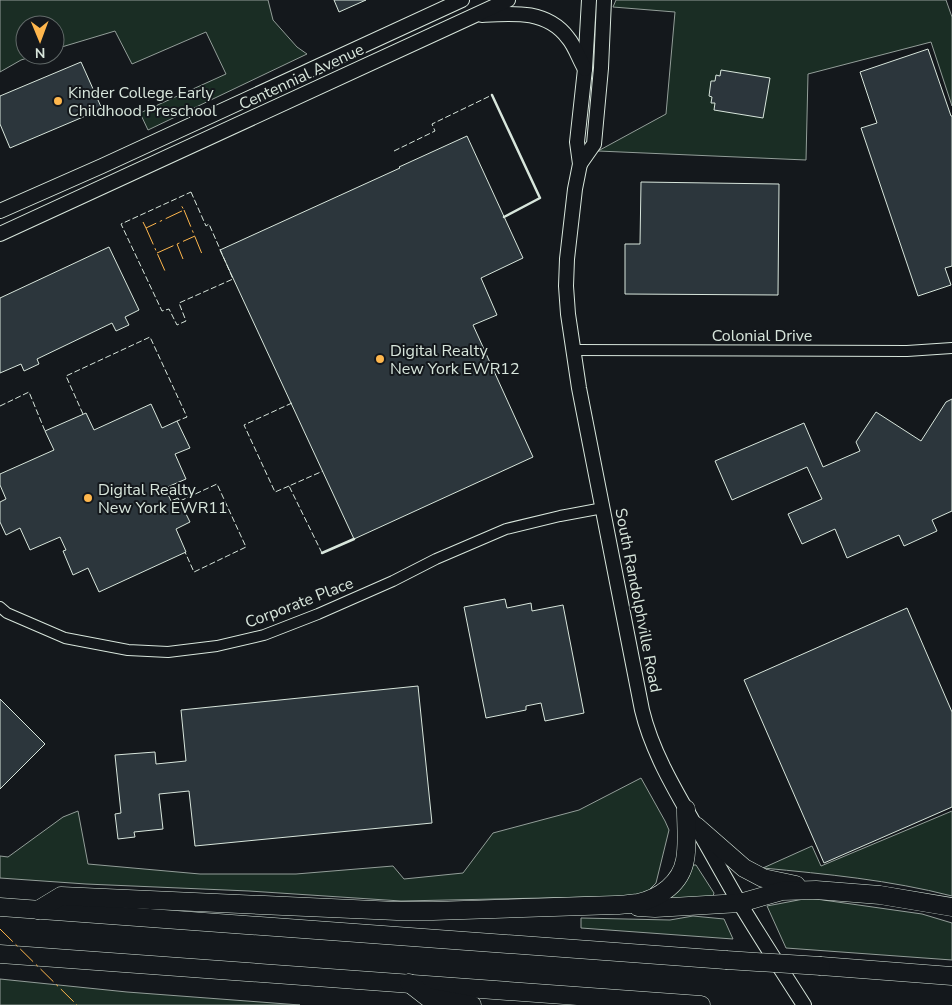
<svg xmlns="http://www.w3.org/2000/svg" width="952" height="1005" font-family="'Nunito Sans',sans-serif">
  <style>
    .green { fill: #1a2d24; stroke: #939e99 }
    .building { fill: #2c363c; stroke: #d8e6dc }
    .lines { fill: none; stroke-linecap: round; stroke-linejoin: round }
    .street-casing { stroke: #d8e6dc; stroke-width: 12 }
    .secondary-casing { stroke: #d8e6dc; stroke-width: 16 }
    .highway-casing { stroke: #d8e6dc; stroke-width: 19 }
    .street { stroke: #14181c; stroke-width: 10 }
    .secondary { stroke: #14181c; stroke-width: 14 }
    .highway { stroke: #14181c; stroke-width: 18 }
    .highway-bridge-casing { stroke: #d8e6dc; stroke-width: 19; stroke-linecap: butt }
    .highway-bridge { stroke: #14181c; stroke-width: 18 }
    .fence { stroke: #d8e6dc; stroke-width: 1; stroke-dasharray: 6 2.5; stroke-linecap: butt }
    .wall { stroke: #d8e6dc; stroke-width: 2.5 }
    .power { stroke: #ffb74d; stroke-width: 1; stroke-dasharray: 18 4 2.5 4; stroke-linecap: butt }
    .poi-dot { fill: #ffb74d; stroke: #14181c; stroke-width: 2 }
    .labels { text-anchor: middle; stroke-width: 4; stroke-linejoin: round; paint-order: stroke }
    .street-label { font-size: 16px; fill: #d8e6dc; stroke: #14181c }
    .poi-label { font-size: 16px; fill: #d8e6dc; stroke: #14181c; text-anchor: start }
  </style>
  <rect width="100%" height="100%" fill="#14181c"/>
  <!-- green -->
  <g class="green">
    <polygon points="0,0 268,0 273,20 297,47 307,54 148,130 140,113 226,74 206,32 132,64 115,31 55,49 55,25 25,25 25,55 37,55 21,60 0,72"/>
    <polygon points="616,0 946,0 952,17 952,106 931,42 808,74 806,160 598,151 666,114 675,12 613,7"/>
    <polygon points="641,778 665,821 669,830 656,883 648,891 638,896 401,901 249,891 86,884 0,878 0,856 8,857 63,817 78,811 88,864 200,874 296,874 393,866 404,879 463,873 493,833 579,810"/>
    <path d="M952 811V896C890 880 826 874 763 868L812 846 821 866Z"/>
    <polygon points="693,865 696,865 714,893 713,896 660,902 687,878"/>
    <polygon points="809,898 922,914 952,923 952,960 786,948 767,906"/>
    <polygon points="693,916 724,919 733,939 581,928 581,918 670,920"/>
    <polygon points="0,979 127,992 300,1005 0,1005"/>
  </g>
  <!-- building -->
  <g class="building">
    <polygon points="334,0 366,0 339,12"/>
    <polygon points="928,49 951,116 952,116 952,266 945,268 951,285 918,296 861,128 877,123 860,72"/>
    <polygon points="81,62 102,109 10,148 0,124 0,96"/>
    <polygon points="721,70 770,78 763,118 714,110 715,103 711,103 712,97 709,96 711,81 715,81 716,75 720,76"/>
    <polygon points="467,136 523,258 481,278 497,315 473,325 533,457 354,539 220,250 400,168 399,167"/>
    <polygon points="641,182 779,184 778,295 625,294 625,244 640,244"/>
    <polygon points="109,247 139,310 125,317 129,325 116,331 112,323 37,359 39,364 24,371 21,364 0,373 0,298"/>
    <polygon points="952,399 952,511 932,520 937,531 904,546 899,535 847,558 835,529 802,544 788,514 822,499 807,467 732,500 715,461 804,423 823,467 860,451 856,442 876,412 921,441 946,402"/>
    <polygon points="151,404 162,428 177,421 190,448 175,454 186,479 165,488 171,501 178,498 190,522 176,529 186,552 99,592 88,568 73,575 63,551 66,550 60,537 30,550 20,528 6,535 0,522 0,502 6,499 0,485 0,474 54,450 45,431 86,413 94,430"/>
    <polygon points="505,599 507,608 531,603 532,611 563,605 584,713 545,721 541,703 526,706 526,710 486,718 464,607"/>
    <polygon points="907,608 952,712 952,807 824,863 744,680"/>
    <polygon points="418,686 432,823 195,846 189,791 159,794 163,829 134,832 135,837 118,839 115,814 121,813 115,755 155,752 156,764 186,761 181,710"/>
    <polygon points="0,699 45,744 0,789"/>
  </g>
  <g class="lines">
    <defs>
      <g id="street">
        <polyline points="572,350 907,351 952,348"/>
        <polyline points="0,607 7,613 65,638 128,650 168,652 217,646 264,635 318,614 393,581 436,559 506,529 560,516 603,508"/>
      </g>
      <g id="secondary">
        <path d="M589 0 585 69 577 142 580 164 575 189 567 259 566 286 568 314 579 388 642 710C652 752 676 792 698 830 712 854 725 878 739 902 760 937 782 971 804 1005"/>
        <path d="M482 15C514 13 547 10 568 38 575 46 579 59 585 69"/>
        <polyline points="580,164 594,144 601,68 604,0"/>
        <polyline points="0,211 102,166 462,0"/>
        <polyline points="0,234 508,0"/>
      </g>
      <g id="highway">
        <polyline points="696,826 744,868 763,878 796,885"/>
        <polyline points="0,907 726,960"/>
        <polyline points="638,907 655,908 740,903 782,891 816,890 880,895 952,907"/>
        <path d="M38 910 61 896 397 911H433L615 905C622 905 630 904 638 903 660 898 681 883 685 860 688 845 686 825 686 809"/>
        <polyline points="0,954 701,1005"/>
        <polyline points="821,966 952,976"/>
        <polyline points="409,983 427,997 472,1005"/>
      </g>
    </defs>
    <!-- street casing -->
    <use href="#street" class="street-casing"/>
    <!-- secondary casing -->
    <use href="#secondary" class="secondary-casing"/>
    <!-- highway casing -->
    <use href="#highway" class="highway-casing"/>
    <!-- street -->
    <use href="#street" class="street"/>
    <!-- secondary -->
    <use href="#secondary" class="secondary"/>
    <!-- highway -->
    <use href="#highway" class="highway"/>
    <defs>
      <polyline id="highway-bridge" points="726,960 821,966"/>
    </defs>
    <!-- highway-bridge casing -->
    <use href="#highway-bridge" class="highway-bridge-casing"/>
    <!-- highway-bridge -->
    <use href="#highway-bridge" class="highway-bridge"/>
    <!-- fence -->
    <g class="fence">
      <polyline points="394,151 435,131 432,124 492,95"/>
      <polygon points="191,192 206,226 209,224 233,279 179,303 186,321 177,325 169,309 162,311 121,224"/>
      <polyline points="0,406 29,392 45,431"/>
      <polyline points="83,414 66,376 150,337 187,417 177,421"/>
      <polyline points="289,486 275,492 244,425 292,403"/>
      <polyline points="180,501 217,484 246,547 194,572 185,552"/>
      <polyline points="322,553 289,486 323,471"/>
    </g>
    <!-- wall -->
    <g class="wall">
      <polyline points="492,95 540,198 504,217"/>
      <polyline points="322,553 354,539"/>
    </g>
    <!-- power -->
    <g class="power">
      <polyline points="184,210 202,254"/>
      <polyline points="143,222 146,228 184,210 181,205"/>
      <polyline points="146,228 165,271"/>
      <polyline points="177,244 183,259"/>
      <polyline points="157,253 195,236"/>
      <polyline points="0,929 77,1005"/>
    </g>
  </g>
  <!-- markers -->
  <g class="poi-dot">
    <circle cx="58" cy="101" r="5"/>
    <circle cx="380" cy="359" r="5"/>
    <circle cx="88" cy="498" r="5"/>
  </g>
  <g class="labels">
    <!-- street labels -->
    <g class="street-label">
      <text transform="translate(301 76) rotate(-25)" y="6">Centennial Avenue</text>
      <text x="762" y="341">Colonial Drive</text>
      <text transform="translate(639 600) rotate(79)" y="6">South Randolphville Road</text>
      <text transform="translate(299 602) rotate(-21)" y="6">Corporate Place</text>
    </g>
    <!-- poi labels -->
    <g class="poi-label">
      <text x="68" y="98">Kinder College Early<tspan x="68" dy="18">Childhood Preschool</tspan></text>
      <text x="390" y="356">Digital Realty<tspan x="390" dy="18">New York EWR12</tspan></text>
      <text x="98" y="495">Digital Realty<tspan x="98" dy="18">New York EWR11</tspan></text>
    </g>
  </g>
  <!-- north arrow -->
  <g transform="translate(40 40) rotate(179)"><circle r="24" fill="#14181c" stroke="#626a69"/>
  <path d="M0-4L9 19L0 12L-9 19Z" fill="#ffb74d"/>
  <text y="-8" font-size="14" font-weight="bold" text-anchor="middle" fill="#d8e6dc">N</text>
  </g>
</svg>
